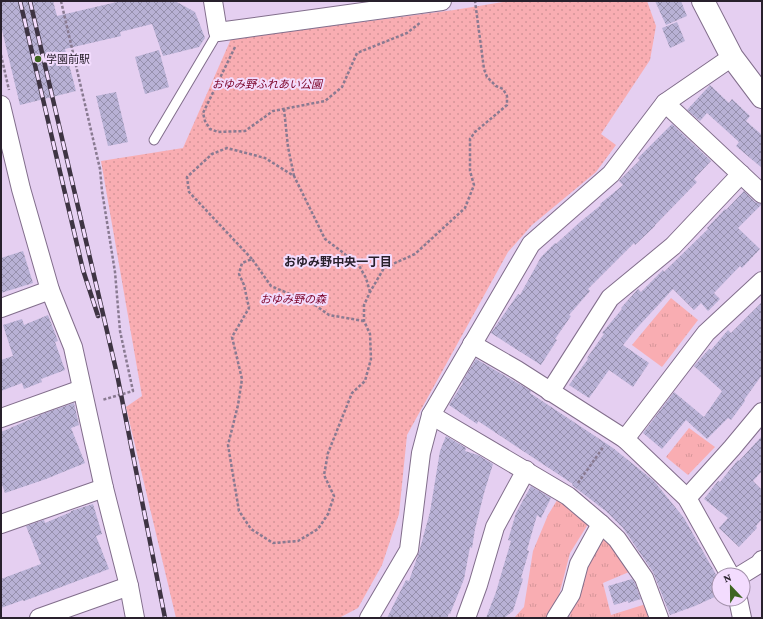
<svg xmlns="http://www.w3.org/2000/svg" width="763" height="619" font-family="'Crimson Pro','Noto Sans JP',serif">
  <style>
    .grass { fill: url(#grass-tufts) }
    .park { fill: url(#park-dots) }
    .building { fill: url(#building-cross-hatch) }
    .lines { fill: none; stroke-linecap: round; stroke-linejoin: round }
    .lane-casing { stroke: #826e8c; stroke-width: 11 }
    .street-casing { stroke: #826e8c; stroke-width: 20 }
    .secondary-casing { stroke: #826e8c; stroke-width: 24 }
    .path { stroke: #897a91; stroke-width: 2.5; stroke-dasharray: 3 2; stroke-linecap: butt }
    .lane { stroke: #fff; stroke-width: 9 }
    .street { stroke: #fff; stroke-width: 18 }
    .secondary { stroke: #fff; stroke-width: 22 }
    .rail-casing { stroke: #3e3443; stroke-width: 4.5 }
    .rail { stroke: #f3dcfe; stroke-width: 3; stroke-dasharray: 9; stroke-linecap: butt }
    .poi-dot { fill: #3e6621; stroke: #f3dcfe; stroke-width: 1.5 }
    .labels { text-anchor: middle; stroke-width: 4; stroke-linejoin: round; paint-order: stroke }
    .poi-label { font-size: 11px; fill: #28202c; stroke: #f3dcfe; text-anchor: start }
    .park-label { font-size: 11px; font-style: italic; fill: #7b0026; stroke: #f3dcfe }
    .neighbourhood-label { font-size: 12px; font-weight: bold; fill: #28202c; stroke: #f3dcfe }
  </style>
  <defs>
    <pattern id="grass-tufts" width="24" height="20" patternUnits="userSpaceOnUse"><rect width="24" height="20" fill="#f9adb2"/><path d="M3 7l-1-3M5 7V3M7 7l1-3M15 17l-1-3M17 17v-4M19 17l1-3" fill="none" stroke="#d59599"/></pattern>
    <pattern id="park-dots" width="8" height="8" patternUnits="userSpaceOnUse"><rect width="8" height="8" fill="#f9adb2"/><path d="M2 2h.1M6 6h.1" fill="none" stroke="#d59599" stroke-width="1.8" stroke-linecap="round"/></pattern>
    <pattern id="building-cross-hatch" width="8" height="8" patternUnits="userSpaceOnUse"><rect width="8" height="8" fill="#b8b1d5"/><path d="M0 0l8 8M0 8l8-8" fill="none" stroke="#9690ad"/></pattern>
  </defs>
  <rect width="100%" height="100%" fill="#e5cff1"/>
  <!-- grass -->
  <g class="grass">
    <polygon points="671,298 698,320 662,367 632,345"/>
    <polygon points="689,428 715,447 688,475 666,457"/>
    <polygon points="559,497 590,521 570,553 557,603 547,618 514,618 524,607 533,551 548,515"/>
    <polygon points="605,535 629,572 603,583 611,615 646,604 652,618 569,618 588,562"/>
  </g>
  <!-- park -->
  <polygon class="park" points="509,1 647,1 656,26 650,60 601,134 616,145 596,172 532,225 508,252 407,435 399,514 382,565 358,608 339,618 176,618 126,407 142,396 101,161 183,148 231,39 454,10"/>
  <!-- building -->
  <g class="building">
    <polygon points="1,1 53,1 57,16 121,1 175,1 195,12 205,38 199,47 163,56 152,24 120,32 121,36 65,49 76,91 20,105 1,26"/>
    <polygon points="655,1 681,1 687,16 666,25"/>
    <polygon points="677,22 685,41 670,48 662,28"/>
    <polygon points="159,50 169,87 145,94 135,57"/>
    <polygon points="710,85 729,103 732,99 750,116 746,121 762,135 762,168 736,146 739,142 707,113 700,121 687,110"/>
    <polygon points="116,92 128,142 108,146 96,96"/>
    <polygon points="672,124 711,161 694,179 697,182 655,225 655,226 635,245 634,243 588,289 590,291 569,315 571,316 555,339 557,340 541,365 491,333 518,294 520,295 541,257 555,243 556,244 580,222 601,205 600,204 623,185 619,181 640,160 638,158"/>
    <polygon points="744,191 755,202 762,204 738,228 760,249 742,268 740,266 714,293 720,299 708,311 701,303 694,310 673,289 636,329 623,345 649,363 633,387 609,370 589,398 569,385 588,359 587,358 604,334 602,333 622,309 621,308 638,289 641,292 663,270 664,272 708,229 707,228 725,209 726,210"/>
    <polygon points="23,251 33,283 1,293 1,258"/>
    <polygon points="762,302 762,375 744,400 745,401 731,420 728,418 707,439 686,420 662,449 643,433 674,392 704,417 722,391 694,366 709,349 711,350 728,330 731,333"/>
    <polygon points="48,315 58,341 55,342 65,370 41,379 42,382 24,389 22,383 1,391 1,360 13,356 3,325 22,319 24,325"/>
    <polygon points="476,359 531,391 530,393 613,448 654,481 684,518 718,578 719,581 719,595 695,606 670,615 653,572 623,528 607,512 572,485 573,484 478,421 477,424 449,405 463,383 462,382"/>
    <polygon points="74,403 79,425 71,428 85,463 46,479 5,493 1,482 1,432 45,413"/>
    <polygon points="446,436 466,448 465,451 478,455 493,464 484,493 475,529 472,548 470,547 464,579 450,614 449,613 447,618 387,618 406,580 409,581 419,552 430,512 440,451"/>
    <polygon points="762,436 762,471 753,481 762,490 762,519 756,526 757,528 739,547 719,528 728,518 704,499 718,481 720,482 738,460 739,461"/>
    <polygon points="531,486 551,498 541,518 537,515 527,550 529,551 521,578 523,579 513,611 504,618 486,618 496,592 503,568 511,541 508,540 516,513"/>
    <polygon points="93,504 102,534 96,536 109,569 24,601 23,600 1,608 1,579 41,564 26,526 44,520 45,523 71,512 71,511"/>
    <polygon points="632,579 635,583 641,599 628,603 628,601 614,605 608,586"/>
  </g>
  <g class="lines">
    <defs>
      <polyline id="lane" points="154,140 218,32"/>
      <g id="street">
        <polyline points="213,1 218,32 442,1"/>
        <polyline points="665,103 762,194"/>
        <polyline points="1,105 21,189 50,290 73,347 104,488 129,586 135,618"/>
        <polyline points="1,308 50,290"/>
        <polyline points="472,344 517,370 625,439 687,498 730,575"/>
        <polyline points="550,392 610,298 673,246 741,174"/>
        <polyline points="431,415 568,496 601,524 617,539 644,578 659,618"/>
        <polyline points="1,418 82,389"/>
        <polyline points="625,439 706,333 762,281"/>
        <polyline points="687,498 732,448 762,412"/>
        <polyline points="1,524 104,488"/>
        <polyline points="741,575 759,564 762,560"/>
        <polyline points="738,599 742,618"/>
        <polyline points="39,618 129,586"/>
        <polyline points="369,618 409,550 421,453 431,415 531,244 611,174 665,103 732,57"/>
        <polyline points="466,618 478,585 495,527 526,470"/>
        <polyline points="556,618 571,594 579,564 601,524"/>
      </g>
      <polyline id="secondary" points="703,1 732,57 762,97"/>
    </defs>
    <!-- lane casing -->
    <use href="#lane" class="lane-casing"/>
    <!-- street casing -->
    <use href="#street" class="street-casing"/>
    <!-- secondary casing -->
    <use href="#secondary" class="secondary-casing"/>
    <!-- path -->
    <g class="path">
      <polyline points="61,1 100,169 102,191 115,272 120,331 133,391 102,400"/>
      <polyline points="235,47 203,113 205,121 210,129 218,132 245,131 273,111 325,101 342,87 357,53 407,33 421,22"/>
      <polyline points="1,55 9,90"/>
      <polyline points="284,109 288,147 294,176"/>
      <polyline points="252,259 189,192 187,177 212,154 227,148 265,158 294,176 325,239 358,264 366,278 370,292"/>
      <polyline points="364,321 329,315 315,305 271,286 252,259 242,263 239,274 244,285 249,308 232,337 242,379 238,405 228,445 239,511 251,529 273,543 298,541 318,529 328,514 334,496 324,475 328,453 352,393 365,381 371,359 370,334 364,321 364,305 370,292 384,268 415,254 465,208 474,185 470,171 470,139 475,132 507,105 507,96 503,89 496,86 487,77 484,69 475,1"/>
      <polyline points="578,483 604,446"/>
    </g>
    <!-- lane -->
    <use href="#lane" class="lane"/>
    <!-- street -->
    <use href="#street" class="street"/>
    <!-- secondary -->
    <use href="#secondary" class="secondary"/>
    <defs>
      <g id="rail">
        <polyline points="20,1 83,270 98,316"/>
        <polyline points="30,1 117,374 165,618"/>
      </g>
    </defs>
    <!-- rail casing -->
    <use href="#rail" class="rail-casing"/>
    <!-- rail -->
    <use href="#rail" class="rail"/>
  </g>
  <!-- markers -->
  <circle class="poi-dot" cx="38" cy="59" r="4"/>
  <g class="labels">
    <!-- poi labels -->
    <g class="poi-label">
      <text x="46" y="63">学園前駅</text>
    </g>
    <!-- park labels -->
    <g class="park-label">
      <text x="267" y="88">おゆみ野ふれあい公園</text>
      <text x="293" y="303">おゆみ野の森</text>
    </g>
    <!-- neighbourhood labels -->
    <g class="neighbourhood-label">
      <text x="338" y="266">おゆみ野中央一丁目</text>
    </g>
  </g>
  <!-- border -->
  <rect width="763" height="619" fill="none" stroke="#28202c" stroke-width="4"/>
  <!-- north arrow -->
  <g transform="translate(731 587) rotate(338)"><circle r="19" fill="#f3dcfe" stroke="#a291aa"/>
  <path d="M0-3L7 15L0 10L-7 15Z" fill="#3e6621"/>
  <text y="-6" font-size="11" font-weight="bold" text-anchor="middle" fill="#28202c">N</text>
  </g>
</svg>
